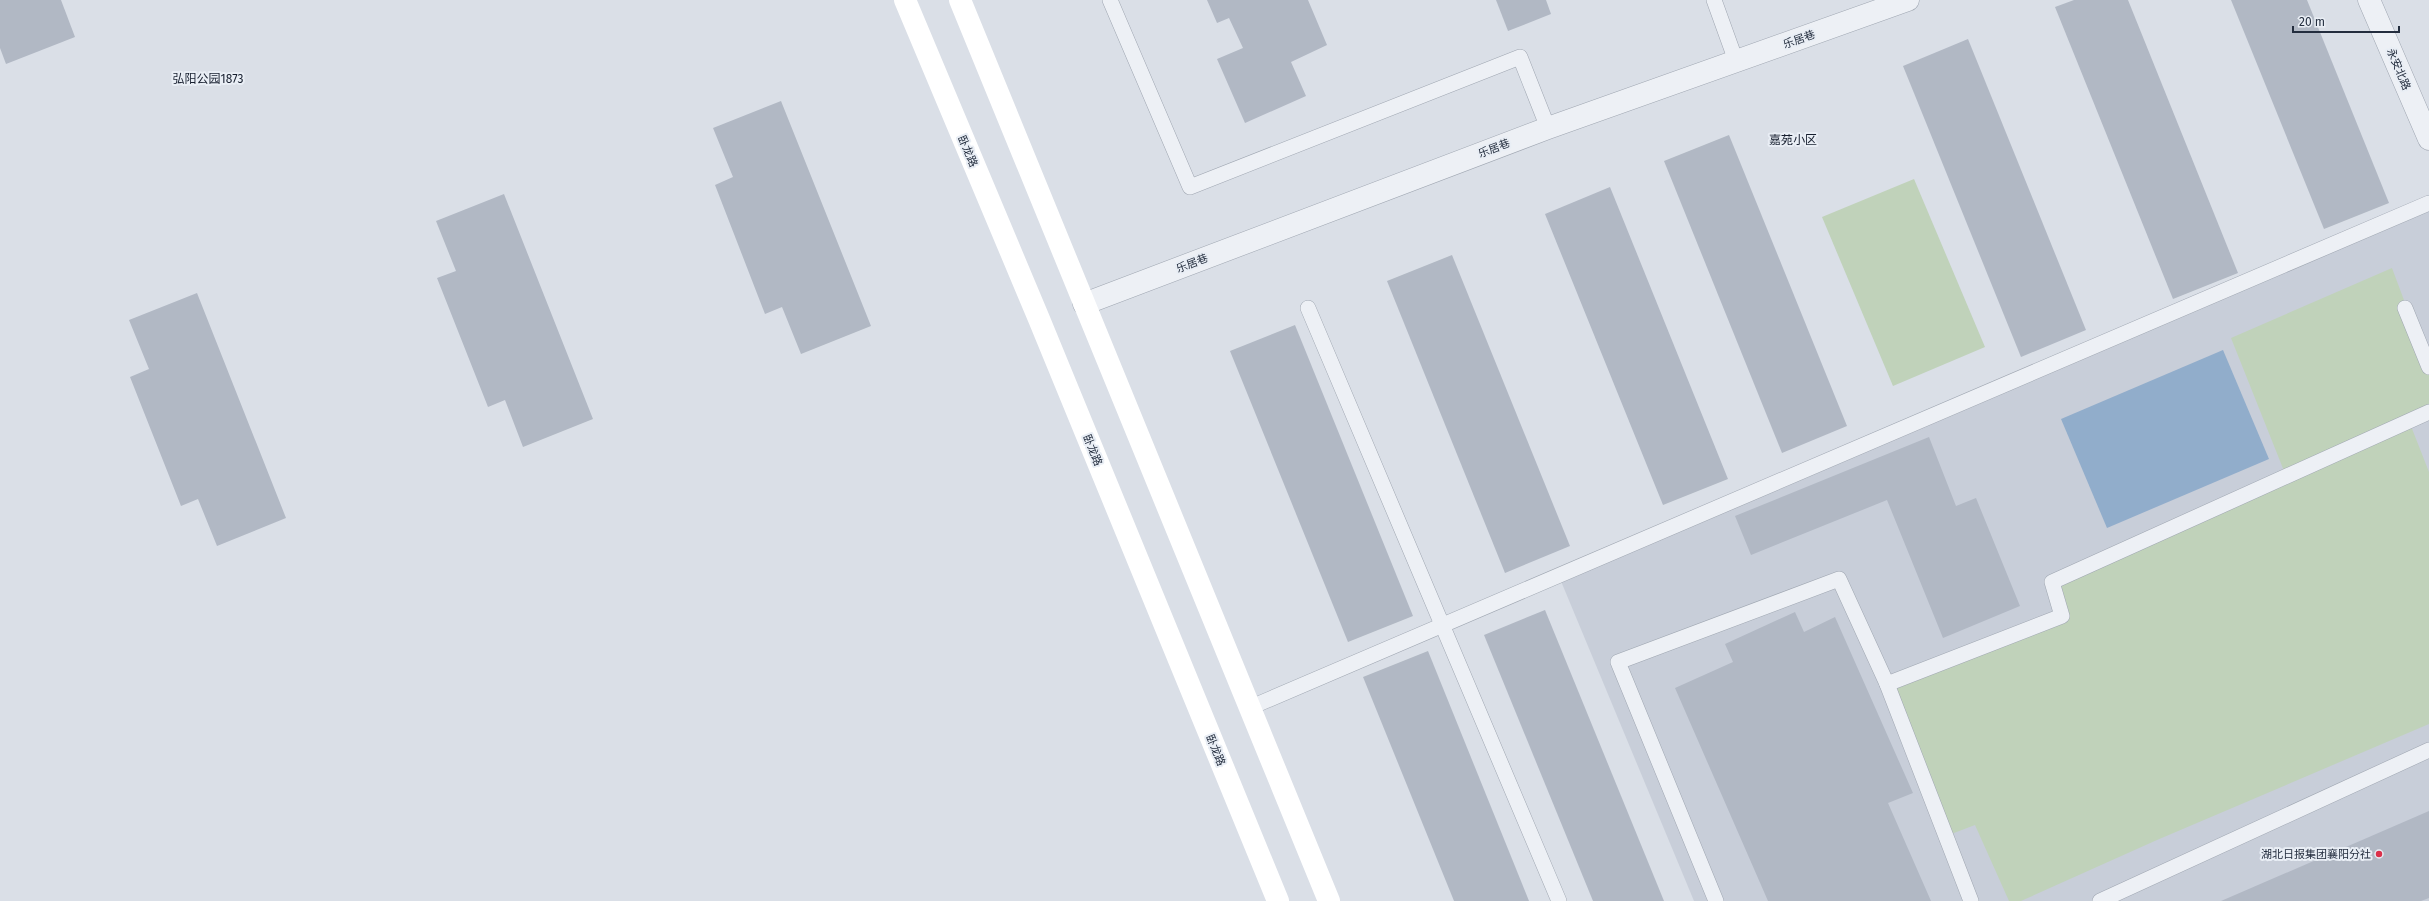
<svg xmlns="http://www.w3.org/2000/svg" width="2429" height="901" font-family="'Fira Sans','Noto Sans SC',sans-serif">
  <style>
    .built { fill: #c8ced9 }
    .green { fill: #c0d2ba }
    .water { fill: #91adcb }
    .building { fill: #b1b8c4 }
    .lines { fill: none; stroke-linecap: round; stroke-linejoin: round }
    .service-casing { stroke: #9fa6b1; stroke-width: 16 }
    .minor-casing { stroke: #9fa6b1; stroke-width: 23 }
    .service { stroke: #edf0f5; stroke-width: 15 }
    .minor { stroke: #edf0f5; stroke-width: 22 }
    .secondary { stroke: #fff; stroke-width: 22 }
    .poi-dot { fill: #db304a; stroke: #e9eef5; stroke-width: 1.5 }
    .labels { text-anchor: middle; stroke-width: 4; stroke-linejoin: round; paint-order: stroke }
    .street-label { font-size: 11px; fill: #232d3e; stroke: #e9eef5 }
    .poi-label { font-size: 11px; fill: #232d3e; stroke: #e9eef5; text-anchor: end }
    .neighbourhood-label { font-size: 12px; fill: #161e2e; stroke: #e9eef5 }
  </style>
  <rect width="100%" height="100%" fill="#dadfe7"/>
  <!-- built -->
  <polygon class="built" points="2429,203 2429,901 1694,901 1558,574"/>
  <!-- green -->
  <g class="green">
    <polygon points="1914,179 1985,347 1893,386 1822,217"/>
    <polygon points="2392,268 2429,367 2429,412 2409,421 2429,472 2429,724 2157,840 2021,901 2009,901 1975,825 1946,836 1887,684 2062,616 2052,582 2286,476 2231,338"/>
  </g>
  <!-- water -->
  <polygon class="water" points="2223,350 2269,459 2107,528 2061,419"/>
  <!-- building -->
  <g class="building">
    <polygon points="0,0 61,0 75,37 6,64 0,48"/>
    <polygon points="1207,0 1308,0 1327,45 1291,62 1306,96 1245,123 1217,59 1243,48 1229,18 1217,23"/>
    <polygon points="1496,0 1546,0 1551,14 1508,31"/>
    <polygon points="2074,0 2128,0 2238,273 2173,299 2055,7"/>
    <polygon points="2231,0 2307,0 2389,203 2324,229"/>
    <polygon points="1968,39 2086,330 2021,357 1903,66"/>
    <polygon points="781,101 871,326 801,354 782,307 765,314 715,185 733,177 713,128"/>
    <polygon points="1729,135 1847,426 1782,453 1664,161"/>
    <polygon points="1610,187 1728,479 1663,505 1545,214"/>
    <polygon points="504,194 593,419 523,447 505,400 488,407 437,278 456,271 436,221"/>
    <polygon points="1452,255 1570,546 1505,573 1387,281"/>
    <polygon points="197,293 286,518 217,546 198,499 181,506 130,377 149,369 129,320"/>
    <polygon points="1295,325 1413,616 1348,642 1230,351"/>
    <polygon points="1929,437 1956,506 1976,498 2020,606 1943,638 1887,500 1751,555 1735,516"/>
    <polygon points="1545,610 1664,901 1593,901 1484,635"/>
    <polygon points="1795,612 1804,632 1835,617 1913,793 1888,803 1931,901 1768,901 1675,688 1733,662 1725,644"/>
    <polygon points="1428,651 1529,901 1454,901 1363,677"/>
    <polygon points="2429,811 2429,898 2421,901 2221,901"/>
  </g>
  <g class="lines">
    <defs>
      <g id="service">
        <polyline points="1110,0 1190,187 1520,57 1548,128"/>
        <polyline points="1714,0 1736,61"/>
        <polyline points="1308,308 1559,901"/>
        <polyline points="2405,308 2429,367"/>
        <polyline points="1887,684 2062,616 2052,582 2429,412"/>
        <polyline points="1249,708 2429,203"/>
        <polyline points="1716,901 1618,662 1839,579 1887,684 1971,901"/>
        <polyline points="2100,901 2429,750"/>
      </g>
      <g id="minor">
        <polyline points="2369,0 2429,139"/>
        <polyline points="1084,304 1548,128 1908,0"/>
      </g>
    </defs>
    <!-- service casing -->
    <use href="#service" class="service-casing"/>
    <!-- minor casing -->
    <use href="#minor" class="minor-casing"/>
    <!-- service -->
    <use href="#service" class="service"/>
    <!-- minor -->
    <use href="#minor" class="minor"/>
    <!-- secondary -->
    <g class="secondary">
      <polyline points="905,0 1039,319 1278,901"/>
      <polyline points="960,0 1329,901"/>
    </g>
  </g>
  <!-- markers -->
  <circle class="poi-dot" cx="2379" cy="854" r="4"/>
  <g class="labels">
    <!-- street labels -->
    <g class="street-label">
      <text transform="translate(1799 39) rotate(-20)" y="4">乐居巷</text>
      <text transform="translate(2399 69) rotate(67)" y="4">永安北路</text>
      <text transform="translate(1494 148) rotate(-21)" y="4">乐居巷</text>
      <text transform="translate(968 151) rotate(67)" y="4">卧龙路</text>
      <text transform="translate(1192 263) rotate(-21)" y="4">乐居巷</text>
      <text transform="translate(1093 450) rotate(68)" y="4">卧龙路</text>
      <text transform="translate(1216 750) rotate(68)" y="4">卧龙路</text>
    </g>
    <!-- poi labels -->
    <g class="poi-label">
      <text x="2371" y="858">湖北日报集团襄阳分社</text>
    </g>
    <!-- neighbourhood labels -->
    <g class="neighbourhood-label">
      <text x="208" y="83">弘阳公园1873</text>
      <text x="1793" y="144">嘉苑小区</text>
    </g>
  </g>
  <!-- scale -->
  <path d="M2293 26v6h106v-6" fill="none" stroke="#232d3e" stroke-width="2"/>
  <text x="2299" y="26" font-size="12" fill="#232d3e" stroke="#e9eef5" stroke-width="3" paint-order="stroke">20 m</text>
</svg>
